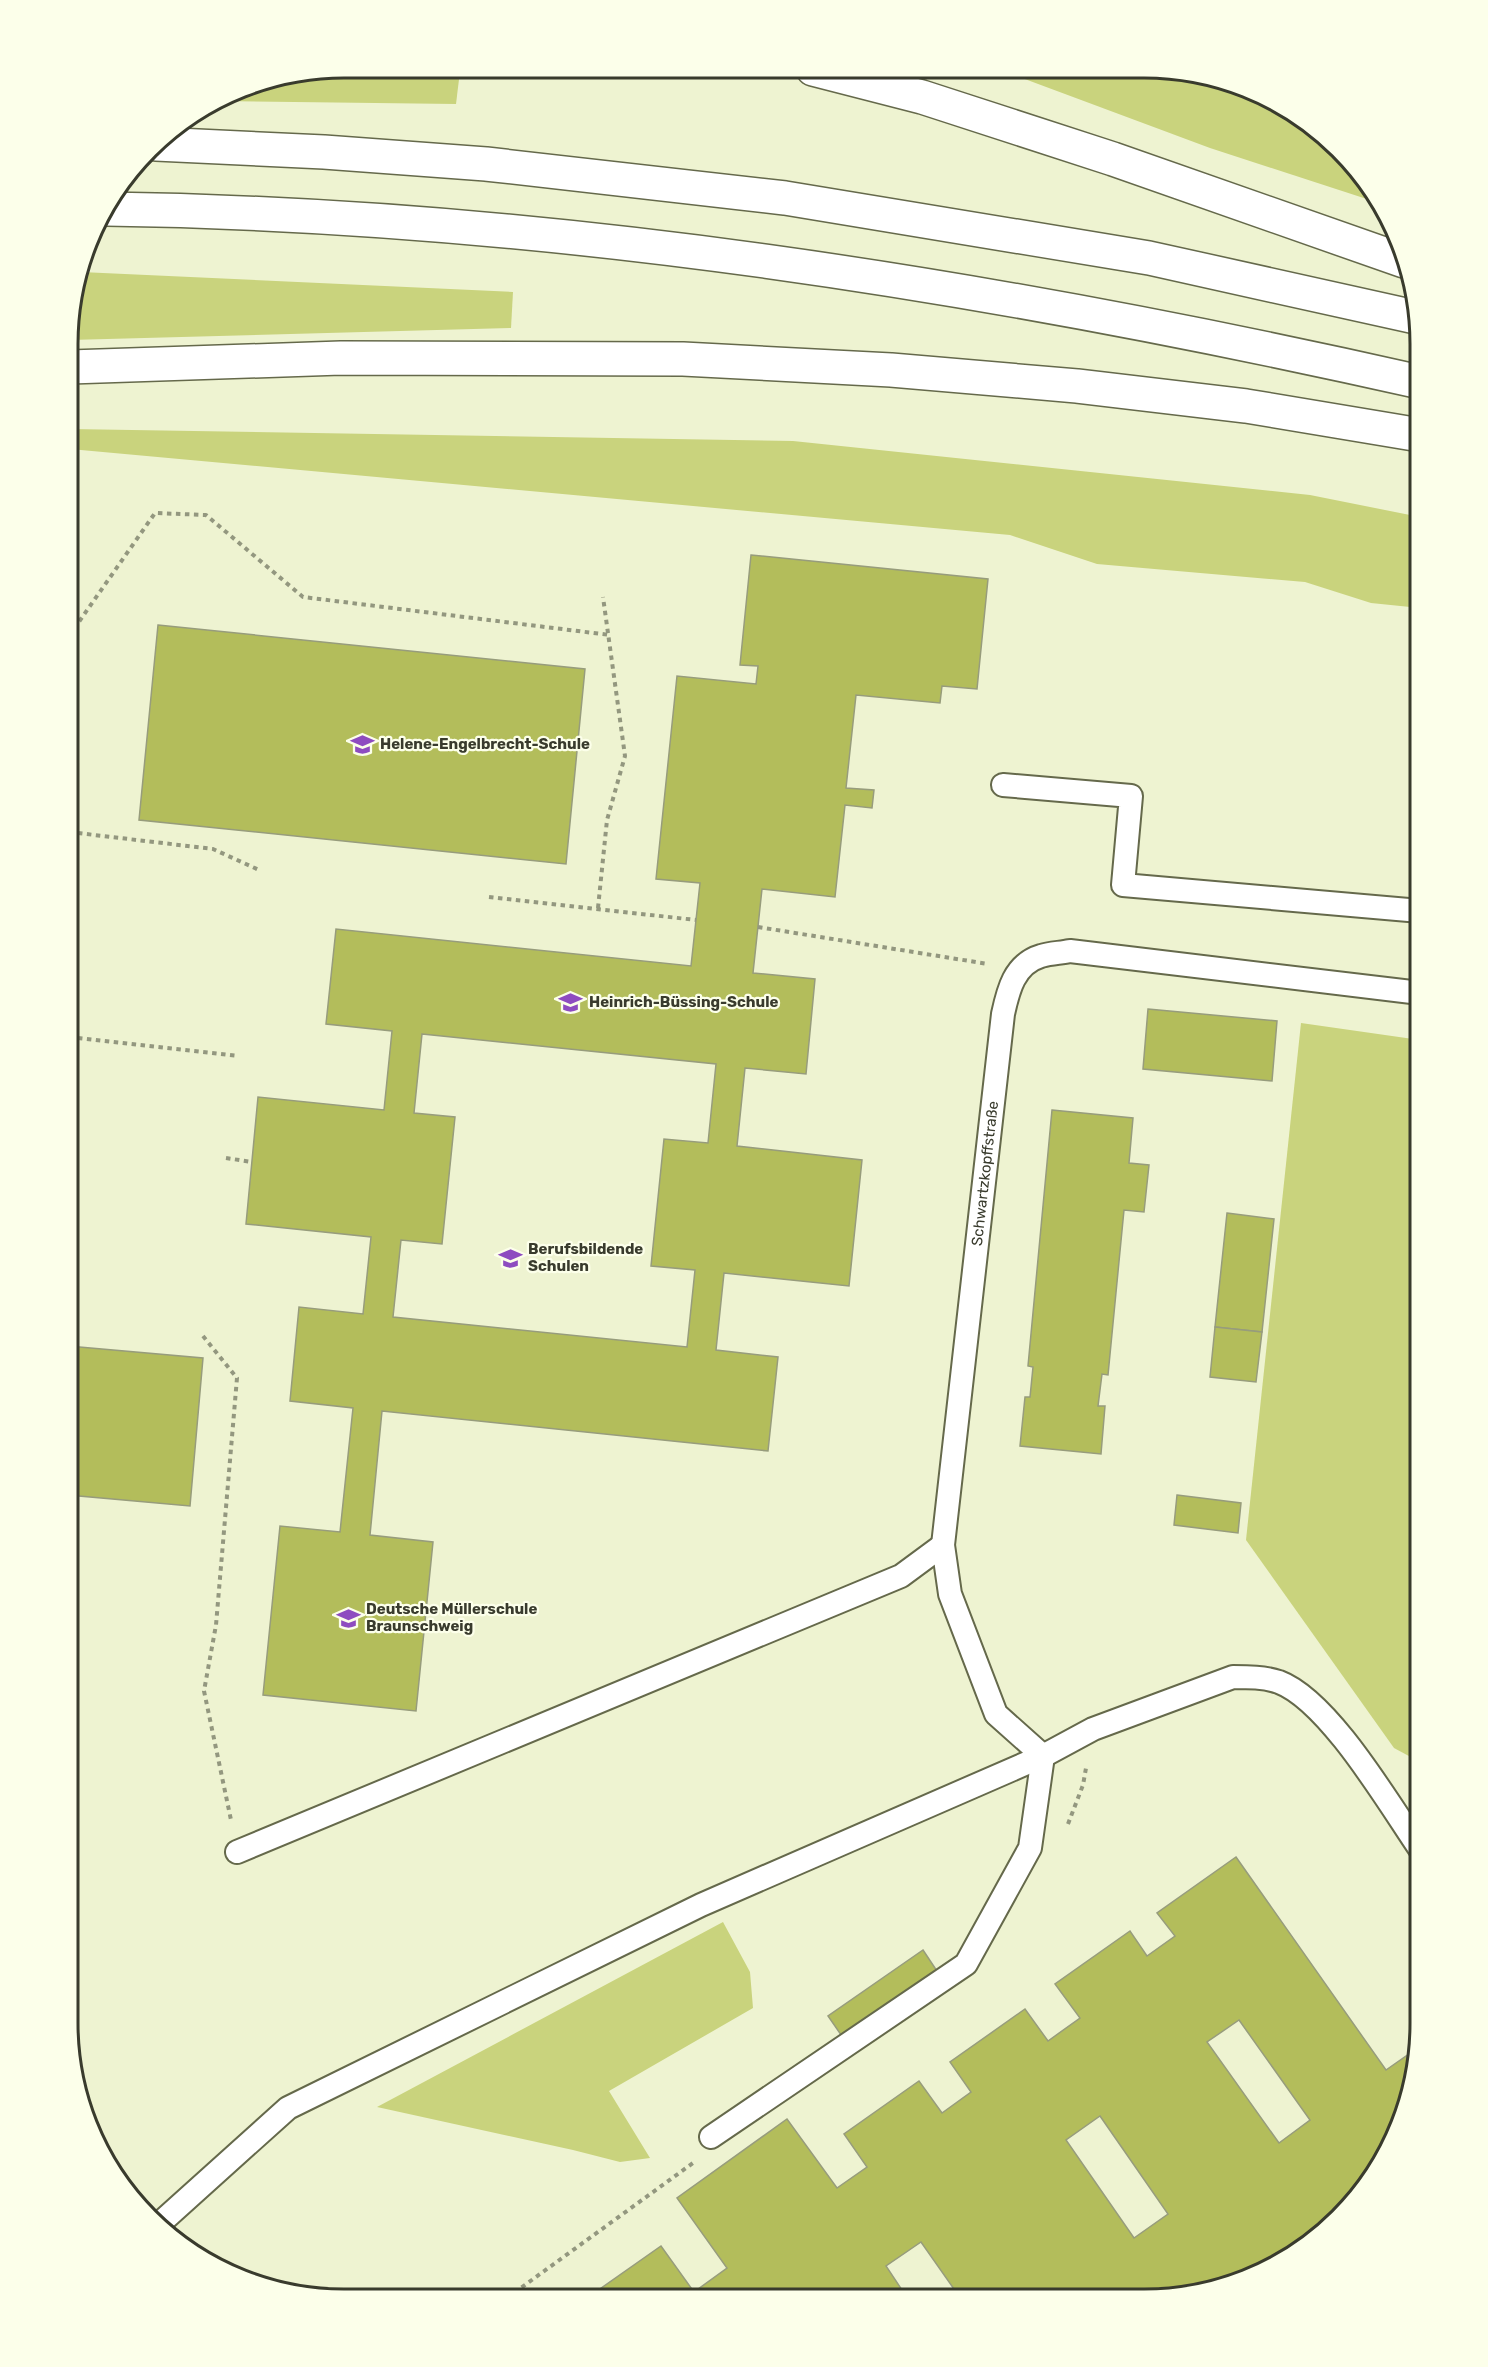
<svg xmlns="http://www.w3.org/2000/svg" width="1488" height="2367" font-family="Rubik,sans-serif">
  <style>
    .green { fill: #c9d37d }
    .building { fill: #b3bd5b; stroke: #979c7c; stroke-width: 1.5; fill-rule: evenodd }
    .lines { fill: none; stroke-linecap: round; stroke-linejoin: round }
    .service-casing { stroke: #65694b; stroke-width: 26 }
    .motorway-casing { stroke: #65694b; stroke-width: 36 }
    .path { stroke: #93977f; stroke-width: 4; stroke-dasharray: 4.5 4.5; stroke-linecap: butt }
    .service { stroke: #fff; stroke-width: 22 }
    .motorway { stroke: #fff; stroke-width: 33 }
    .labels { text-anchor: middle; stroke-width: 4.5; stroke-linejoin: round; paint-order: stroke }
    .poi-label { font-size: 15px; font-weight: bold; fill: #393b2d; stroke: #fcffea; text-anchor: start }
    .street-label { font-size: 15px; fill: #393b2d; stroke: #fcffea }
    .rim { fill: none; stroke: #393b2d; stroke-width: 3 }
  </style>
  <rect width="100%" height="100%" fill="#eef3d1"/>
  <!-- green -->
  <g class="green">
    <polygon points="344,68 422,68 460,71 456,104 219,101 239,88"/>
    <polygon points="998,69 1180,70 1250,89 1312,125 1363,176 1379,203 1210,148"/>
    <polygon points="81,272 513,292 511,328 70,340 70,309"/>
    <polygon points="70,429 793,441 1310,495 1420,517 1420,608 1371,603 1305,582 1097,564 1010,535 70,449"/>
    <polygon points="1301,1023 1420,1040 1420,1762 1394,1748 1246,1540"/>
    <polygon points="723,1922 750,1972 753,2008 609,2091 650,2158 620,2162 573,2150 377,2107"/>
  </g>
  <!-- building -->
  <g class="building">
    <path d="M751 555 988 579 977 689 942 686 940 703 856 695 846 788 874 790 872 808 845 805 835 897 762 889 753 973 815 979 806 1074 745 1068 737 1146 862 1160 849 1286 724 1273 716 1350 778 1357 768 1451 382 1411 370 1535 433 1542 416 1711 263 1695 280 1526 340 1532 353 1408 290 1401 299 1307 363 1314 371 1237 246 1224 258 1097 384 1110 392 1031 326 1024 336 929 691 966 700 883 656 879 677 676 756 684 758 666 740 665ZM422 1034 716 1064 708 1143 664 1139 651 1266 695 1270 687 1347 393 1317 401 1240 442 1244 455 1117 414 1113Z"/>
    <polygon points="158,625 585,669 566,864 139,820"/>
    <polygon points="1148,1009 1277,1021 1272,1081 1143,1069"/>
    <polygon points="1052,1110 1133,1118 1129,1163 1149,1165 1144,1212 1124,1210 1108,1375 1102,1374 1098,1406 1105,1406 1101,1454 1020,1446 1025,1397 1030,1397 1033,1367 1028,1366"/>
    <polygon points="1227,1213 1274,1219 1262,1332 1215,1327"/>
    <polygon points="1215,1327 1262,1332 1256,1382 1210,1377"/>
    <polygon points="68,1346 203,1358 190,1506 68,1495"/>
    <polygon points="1177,1495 1241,1503 1238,1533 1174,1525"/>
    <path d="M1236 1857 1386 2070 1419 2047 1406 2112 1363 2191 1312 2242 1249 2279 1144 2299H961L921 2242 886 2266 908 2299 587 2298 661 2246 694 2292 727 2268 677 2198 787 2119 837 2188 867 2167 844 2134 919 2081 942 2113 971 2092 950 2062 1025 2009 1048 2041 1080 2018 1055 1984 1130 1931 1147 1956 1175 1936 1157 1913ZM1239 2020 1310 2120 1279 2143 1207 2042ZM1100 2116 1168 2214 1134 2238 1066 2140Z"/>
    <polygon points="923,1950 941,1977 846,2042 828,2016"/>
  </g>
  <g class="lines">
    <defs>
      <g id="service">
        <polyline points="1003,785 1131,796 1123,885 1420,911"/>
        <path id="s1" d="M1043 1756 996 1714 950 1594 943 1545 1003 1014C1008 991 1014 964 1041 956 1050 953 1061 953 1070 951L1420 993"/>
        <polyline points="237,1852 901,1576 943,1545"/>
        <polyline points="711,2137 966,1964 1030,1848 1043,1756"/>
        <path d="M158 2225 288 2108 701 1905 1043 1756 1093 1729 1233 1677C1248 1677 1264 1677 1279 1682 1329 1701 1389 1804 1420 1849"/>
      </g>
      <g id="motorway">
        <polyline points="813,69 922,97 1113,159 1404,261"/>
        <polyline points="156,144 324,152 486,164 785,198 1149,258 1415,317"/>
        <path d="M106 209C548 215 989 285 1420 382"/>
        <polyline points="70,367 341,358 683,359 891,370 1077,386 1246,406 1420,435"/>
      </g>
    </defs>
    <!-- service casing -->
    <use href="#service" class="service-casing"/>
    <!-- motorway casing -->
    <use href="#motorway" class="motorway-casing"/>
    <!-- path -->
    <g class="path">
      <polyline points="69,636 155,513 206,515 303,597 610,635"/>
      <polyline points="69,832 213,849 259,870"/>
      <polyline points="489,897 696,920"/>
      <polyline points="598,908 607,820 625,756 603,597"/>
      <polyline points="758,927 988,964"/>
      <polyline points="69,1037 238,1056"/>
      <polyline points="226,1158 252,1162"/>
      <polyline points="203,1336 237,1378 216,1625 204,1691 231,1820"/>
      <polyline points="1068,1824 1083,1785 1086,1768"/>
      <polyline points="1414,1880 1420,1889"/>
      <polyline points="507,2298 693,2163"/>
    </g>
    <!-- service -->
    <use href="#service" class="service"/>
    <!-- motorway -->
    <use href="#motorway" class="motorway"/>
  </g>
  <!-- icons -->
  <defs>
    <symbol id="school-bare" viewBox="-9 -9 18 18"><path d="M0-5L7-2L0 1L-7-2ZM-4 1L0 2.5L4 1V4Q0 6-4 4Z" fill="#8e4cc0" stroke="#fcffea" stroke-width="2.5" paint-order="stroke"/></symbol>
  </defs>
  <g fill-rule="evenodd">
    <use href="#school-bare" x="346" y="728" width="33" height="33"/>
    <use href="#school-bare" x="554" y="986" width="33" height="33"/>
    <use href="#school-bare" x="494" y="1242" width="33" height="33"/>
    <use href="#school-bare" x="332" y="1602" width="33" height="33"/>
  </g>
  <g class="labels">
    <!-- poi labels -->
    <g class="poi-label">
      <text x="380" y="749">Helene-Engelbrecht-Schule</text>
      <text x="589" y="1007">Heinrich-Büssing-Schule</text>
      <text x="528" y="1254">Berufsbildende<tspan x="528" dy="17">Schulen</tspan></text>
      <text x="366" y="1614">Deutsche Müllerschule<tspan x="366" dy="17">Braunschweig</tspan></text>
    </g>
    <!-- street labels -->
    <g class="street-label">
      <text dy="5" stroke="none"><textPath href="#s1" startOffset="615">Schwartzkopffstraße</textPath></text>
    </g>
  </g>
  <!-- crop -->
  <path d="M0 0H1488V2367H0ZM344 78H1144A266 266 0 0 1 1410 344V2023A266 266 0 0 1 1144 2289H344A266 266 0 0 1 78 2023V344A266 266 0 0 1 344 78Z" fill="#fcffea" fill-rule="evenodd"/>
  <path class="rim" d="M344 78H1144A266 266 0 0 1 1410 344V2023A266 266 0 0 1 1144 2289H344A266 266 0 0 1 78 2023V344A266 266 0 0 1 344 78Z"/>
</svg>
